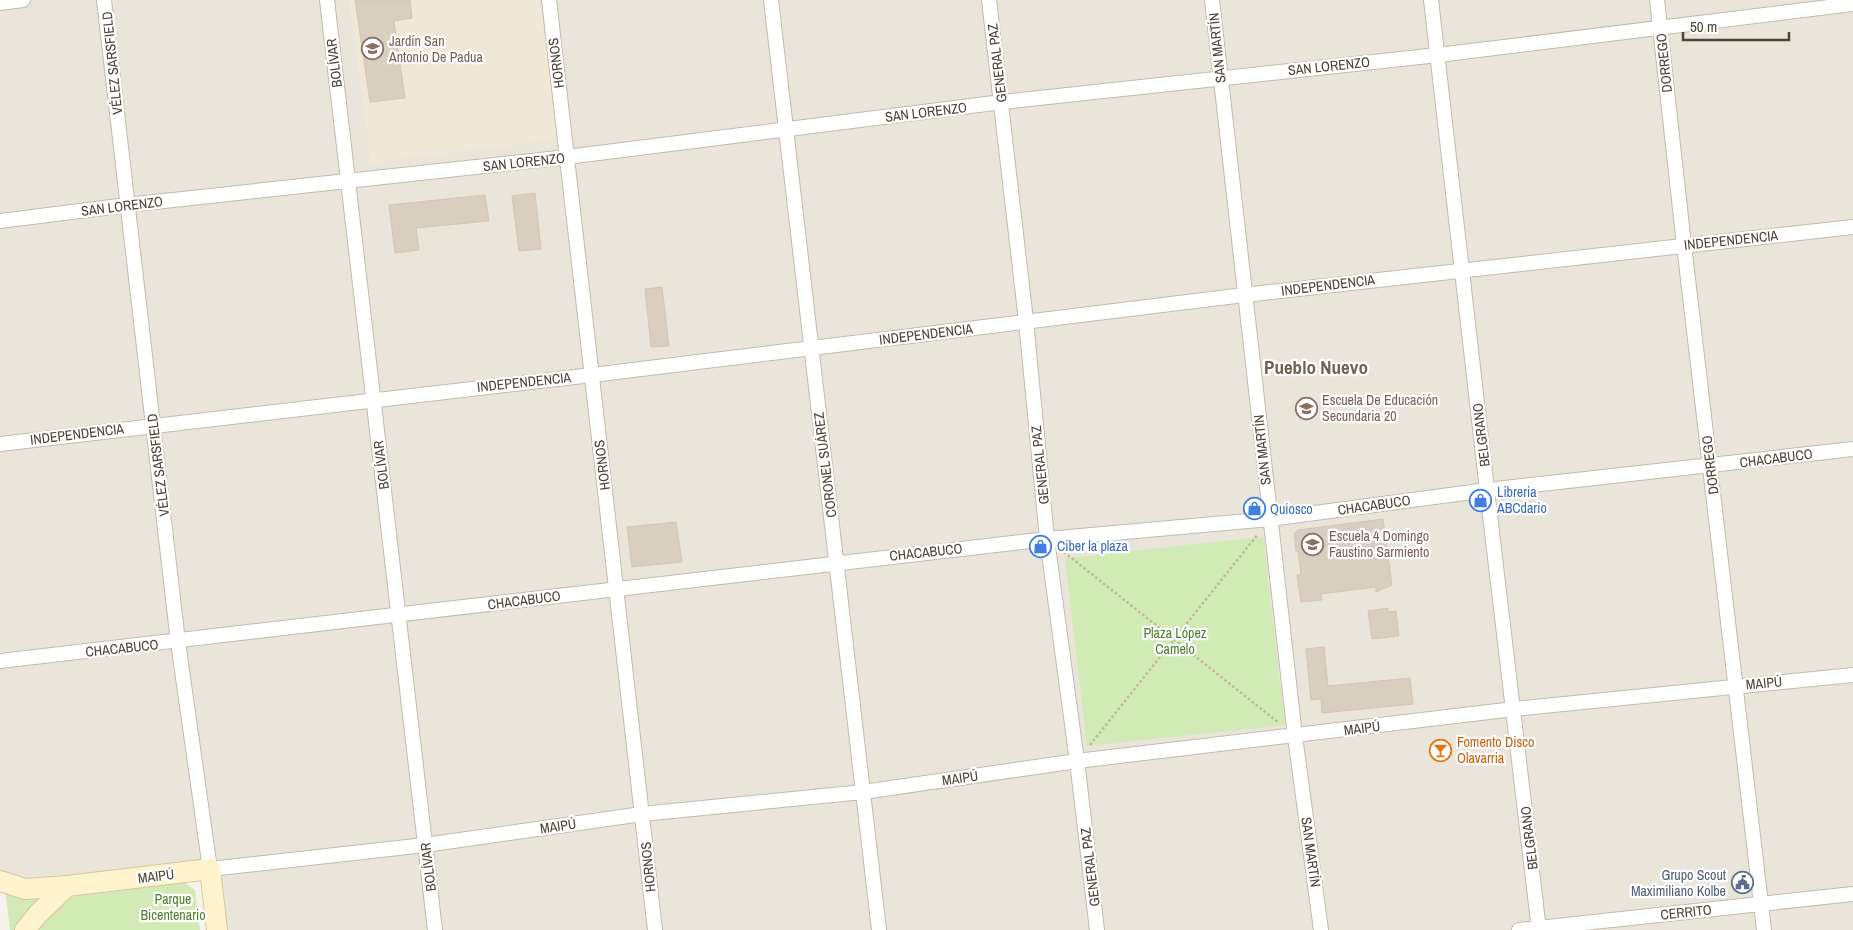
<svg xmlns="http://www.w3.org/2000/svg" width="1853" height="930" font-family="'Archivo Narrow',sans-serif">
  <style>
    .residential { fill: #eae5da }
    .education { fill: #efe8d6 }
    .green { fill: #d2eab5 }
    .building { fill: #d8cfc1; stroke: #d3c7b4 }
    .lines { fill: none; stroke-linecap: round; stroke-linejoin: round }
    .street-casing { stroke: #c2bbae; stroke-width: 16 }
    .secondary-casing { stroke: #d6c79b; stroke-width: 22 }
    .path { stroke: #c4b79f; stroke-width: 2.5; stroke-dasharray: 2.5 2.5; stroke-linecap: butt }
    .street { stroke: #fff; stroke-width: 14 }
    .secondary { stroke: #fff3cd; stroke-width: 20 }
    .labels { text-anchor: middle; stroke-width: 4.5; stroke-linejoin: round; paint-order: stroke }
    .education-label { font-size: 14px; fill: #785e54; stroke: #fff; text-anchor: start }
    .street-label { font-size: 14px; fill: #4b4439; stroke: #fff }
    .shop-label { font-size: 14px; fill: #366cbe; stroke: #fff; text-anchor: start }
    .park-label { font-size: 14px; fill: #4a7f2a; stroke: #fff }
    .food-label { font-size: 14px; fill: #c56008; stroke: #fff; text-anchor: start }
    .service-label { font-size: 14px; fill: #4e5e75; stroke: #fff; text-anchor: end }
    .district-label { font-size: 19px; font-weight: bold; fill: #6e6250; stroke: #fff }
  </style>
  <rect width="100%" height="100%" fill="#f6f3ec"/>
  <!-- residential -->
  <polygon class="residential" points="0,0 1853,0 1853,930 217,930 210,869 0,881"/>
  <!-- education -->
  <polygon class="education" points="349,0 540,0 559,139 371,163"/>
  <!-- green -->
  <g class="green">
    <polygon points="1263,537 1285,725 1087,746 1065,558"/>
    <polygon points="184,882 195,890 200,930 31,930 68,897"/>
    <polygon points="5,888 40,898 25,912 14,930 10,930"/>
  </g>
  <!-- building -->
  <g class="building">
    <polygon points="355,0 410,0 412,18 394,21 405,98 370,102"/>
    <polygon points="535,193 541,249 519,251 512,196"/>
    <polygon points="485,195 489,221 416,228 419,250 395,253 389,205"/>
    <polygon points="662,287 669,346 651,347 645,289"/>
    <polygon points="1383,519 1392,585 1376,592 1376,587 1321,594 1322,600 1301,602 1297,575 1301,575 1298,551 1296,551 1294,534 1298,530"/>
    <polygon points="676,522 682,562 632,567 627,527"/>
    <polygon points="1388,608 1388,612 1396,611 1399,636 1372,639 1368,611"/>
    <polygon points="1324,647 1328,686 1410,678 1413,704 1322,713 1321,699 1311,700 1306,649"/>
  </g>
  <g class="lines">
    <defs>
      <g id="street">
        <polyline points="104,0 178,642 210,869 425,845 642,814 863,792 1077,761 1514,709 1853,675"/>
        <polyline points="327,0 435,930"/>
        <polyline points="549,0 655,930"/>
        <polyline points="771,0 879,930"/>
        <polyline points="989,0 1026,321 1047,539 1077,761 1097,930"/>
        <polyline points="1212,0 1295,736 1321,930"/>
        <polyline points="1431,0 1487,490 1539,930"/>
        <polyline points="1657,0 1684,245 1764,930"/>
        <polyline points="0,3 23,0"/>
        <polyline points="0,221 127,205 567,157 1002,102 1438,55 1853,4"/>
        <polyline points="0,444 592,375 1244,295 1853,227"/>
        <polyline points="0,661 1047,539 1270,519 1487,490 1853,449"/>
        <polyline points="1519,930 1853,894"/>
      </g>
      <g id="secondary">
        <polyline points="0,881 25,889 67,886 210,869 217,930"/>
        <polyline points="25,930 38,914 67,886"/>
      </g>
    </defs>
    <!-- street casing -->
    <use href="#street" class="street-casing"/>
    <!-- secondary casing -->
    <use href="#secondary" class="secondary-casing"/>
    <!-- path -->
    <g class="path">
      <polyline points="1064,552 1279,723"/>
      <polyline points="1090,745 1258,534"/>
    </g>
    <!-- street -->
    <use href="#street" class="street"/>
    <!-- secondary -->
    <use href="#secondary" class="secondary"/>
  </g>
  <!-- icons -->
  <defs>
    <symbol id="school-ring" viewBox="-11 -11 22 22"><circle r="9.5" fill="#fff" stroke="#8d6e63" stroke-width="1.5"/><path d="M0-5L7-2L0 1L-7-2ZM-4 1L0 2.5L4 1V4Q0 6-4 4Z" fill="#8d6e63"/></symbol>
    <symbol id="shop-ring" viewBox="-11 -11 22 22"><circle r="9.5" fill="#fff" stroke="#3f7fe0" stroke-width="1.5"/><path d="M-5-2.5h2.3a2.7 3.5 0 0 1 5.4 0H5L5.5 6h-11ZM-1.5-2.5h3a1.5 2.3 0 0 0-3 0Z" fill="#3f7fe0"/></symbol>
    <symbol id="bar-ring" viewBox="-11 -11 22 22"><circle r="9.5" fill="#fff" stroke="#e8710a" stroke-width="1.5"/><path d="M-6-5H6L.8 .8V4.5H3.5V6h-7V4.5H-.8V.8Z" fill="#e8710a"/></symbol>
    <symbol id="civic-ring" viewBox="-11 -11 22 22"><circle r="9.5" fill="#fff" stroke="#5c6f8a" stroke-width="1.5"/><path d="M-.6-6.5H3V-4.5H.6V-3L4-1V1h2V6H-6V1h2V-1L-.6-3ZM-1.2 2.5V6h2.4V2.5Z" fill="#5c6f8a"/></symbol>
  </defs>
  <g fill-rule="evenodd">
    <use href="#school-ring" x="360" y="36" width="25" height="25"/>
    <use href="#school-ring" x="1294" y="396" width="25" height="25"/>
    <use href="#shop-ring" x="1468" y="488" width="25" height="25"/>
    <use href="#shop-ring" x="1242" y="496" width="25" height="25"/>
    <use href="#school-ring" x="1300" y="532" width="25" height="25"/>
    <use href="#shop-ring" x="1028" y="534" width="25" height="25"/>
    <use href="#bar-ring" x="1428" y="738" width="25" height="25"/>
    <use href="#civic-ring" x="1730" y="870" width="25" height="25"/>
  </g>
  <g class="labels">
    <!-- education labels -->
    <g class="education-label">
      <text x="389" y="46">Jardín San<tspan x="389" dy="16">Antonio De Padua</tspan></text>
      <text x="1322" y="405">Escuela De Educación<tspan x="1322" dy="16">Secundaria 20</tspan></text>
      <text x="1329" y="541">Escuela 4 Domingo<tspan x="1329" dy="16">Faustino Sarmiento</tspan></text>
    </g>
    <!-- street labels -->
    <g class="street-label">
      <text transform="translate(1217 48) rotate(-96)" y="5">SAN MARTÍN</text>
      <text transform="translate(112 63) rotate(-96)" y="5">VÉLEZ SARSFIELD</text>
      <text transform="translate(334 63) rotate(-97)" y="5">BOLÍVAR</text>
      <text transform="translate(556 63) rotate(-97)" y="5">HORNOS</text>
      <text transform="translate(997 63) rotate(-97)" y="5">GENERAL PAZ</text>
      <text transform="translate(1664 63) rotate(-96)" y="5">DORREGO</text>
      <text transform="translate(1329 66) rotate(-6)" y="5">SAN LORENZO</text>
      <text transform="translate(926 112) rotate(-7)" y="5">SAN LORENZO</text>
      <text transform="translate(524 162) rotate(-6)" y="5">SAN LORENZO</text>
      <text transform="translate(122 206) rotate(-7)" y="5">SAN LORENZO</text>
      <text transform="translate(1731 240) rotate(-6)" y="5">INDEPENDENCIA</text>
      <text transform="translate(1328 285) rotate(-7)" y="5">INDEPENDENCIA</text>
      <text transform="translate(926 334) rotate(-7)" y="5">INDEPENDENCIA</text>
      <text transform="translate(524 382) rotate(-6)" y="5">INDEPENDENCIA</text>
      <text transform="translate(77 434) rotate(-7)" y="5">INDEPENDENCIA</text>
      <text transform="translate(1481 435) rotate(-97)" y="5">BELGRANO</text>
      <text transform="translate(1262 450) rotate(-96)" y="5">SAN MARTÍN</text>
      <text transform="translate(1776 458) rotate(-7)" y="5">CHACABUCO</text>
      <text transform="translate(158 465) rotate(-97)" y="5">VÉLEZ SARSFIELD</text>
      <text transform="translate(381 465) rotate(-97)" y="5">BOLÍVAR</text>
      <text transform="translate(602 465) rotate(-97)" y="5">HORNOS</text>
      <text transform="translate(825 465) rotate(-97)" y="5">CORONEL SUÁREZ</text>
      <text transform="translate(1040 465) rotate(-96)" y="5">GENERAL PAZ</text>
      <text transform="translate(1710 465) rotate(-97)" y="5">DORREGO</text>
      <text transform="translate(1374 505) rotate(-8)" y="5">CHACABUCO</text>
      <text transform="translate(926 552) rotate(-6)" y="5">CHACABUCO</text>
      <text transform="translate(524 600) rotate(-7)" y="5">CHACABUCO</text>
      <text transform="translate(122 648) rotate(-6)" y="5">CHACABUCO</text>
      <text transform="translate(1764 683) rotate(-5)" y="5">MAIPÚ</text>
      <text transform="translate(1362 728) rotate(-7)" y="5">MAIPÚ</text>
      <text transform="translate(960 778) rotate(-8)" y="5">MAIPÚ</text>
      <text transform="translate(558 826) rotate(-8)" y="5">MAIPÚ</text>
      <text transform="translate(1529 838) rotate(-97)" y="5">BELGRANO</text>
      <text transform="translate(1311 852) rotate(82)" y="5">SAN MARTÍN</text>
      <text transform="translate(428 867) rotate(-97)" y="5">BOLÍVAR</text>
      <text transform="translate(648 867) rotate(-96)" y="5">HORNOS</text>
      <text transform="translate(1090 867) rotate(-97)" y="5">GENERAL PAZ</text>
      <text transform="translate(156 876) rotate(-7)" y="5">MAIPÚ</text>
      <text transform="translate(1686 912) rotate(-6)" y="5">CERRITO</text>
    </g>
    <!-- shop labels -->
    <g class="shop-label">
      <text x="1497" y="497">Libreria<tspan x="1497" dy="16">ABCdario</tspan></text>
      <text x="1270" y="514">Quiosco</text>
      <text x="1057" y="551">Ciber la plaza</text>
    </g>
    <!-- park labels -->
    <g class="park-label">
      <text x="1175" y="638">Plaza López<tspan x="1175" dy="16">Camelo</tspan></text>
      <text x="173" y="904">Parque<tspan x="173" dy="16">Bicentenario</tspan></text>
    </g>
    <!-- food labels -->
    <g class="food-label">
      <text x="1457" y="747">Fomento Disco<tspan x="1457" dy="16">Olavarria</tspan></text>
    </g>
    <!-- service labels -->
    <g class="service-label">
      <text x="1726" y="880">Grupo Scout<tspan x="1726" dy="16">Maximiliano Kolbe</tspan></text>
    </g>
    <!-- district labels -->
    <g class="district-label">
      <text x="1316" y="374">Pueblo Nuevo</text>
    </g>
  </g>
  <!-- scale -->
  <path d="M1683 32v8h106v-8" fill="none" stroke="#4b4439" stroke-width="2.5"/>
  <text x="1690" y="32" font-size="15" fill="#4b4439" stroke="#ffffff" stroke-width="4" paint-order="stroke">50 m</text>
</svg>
